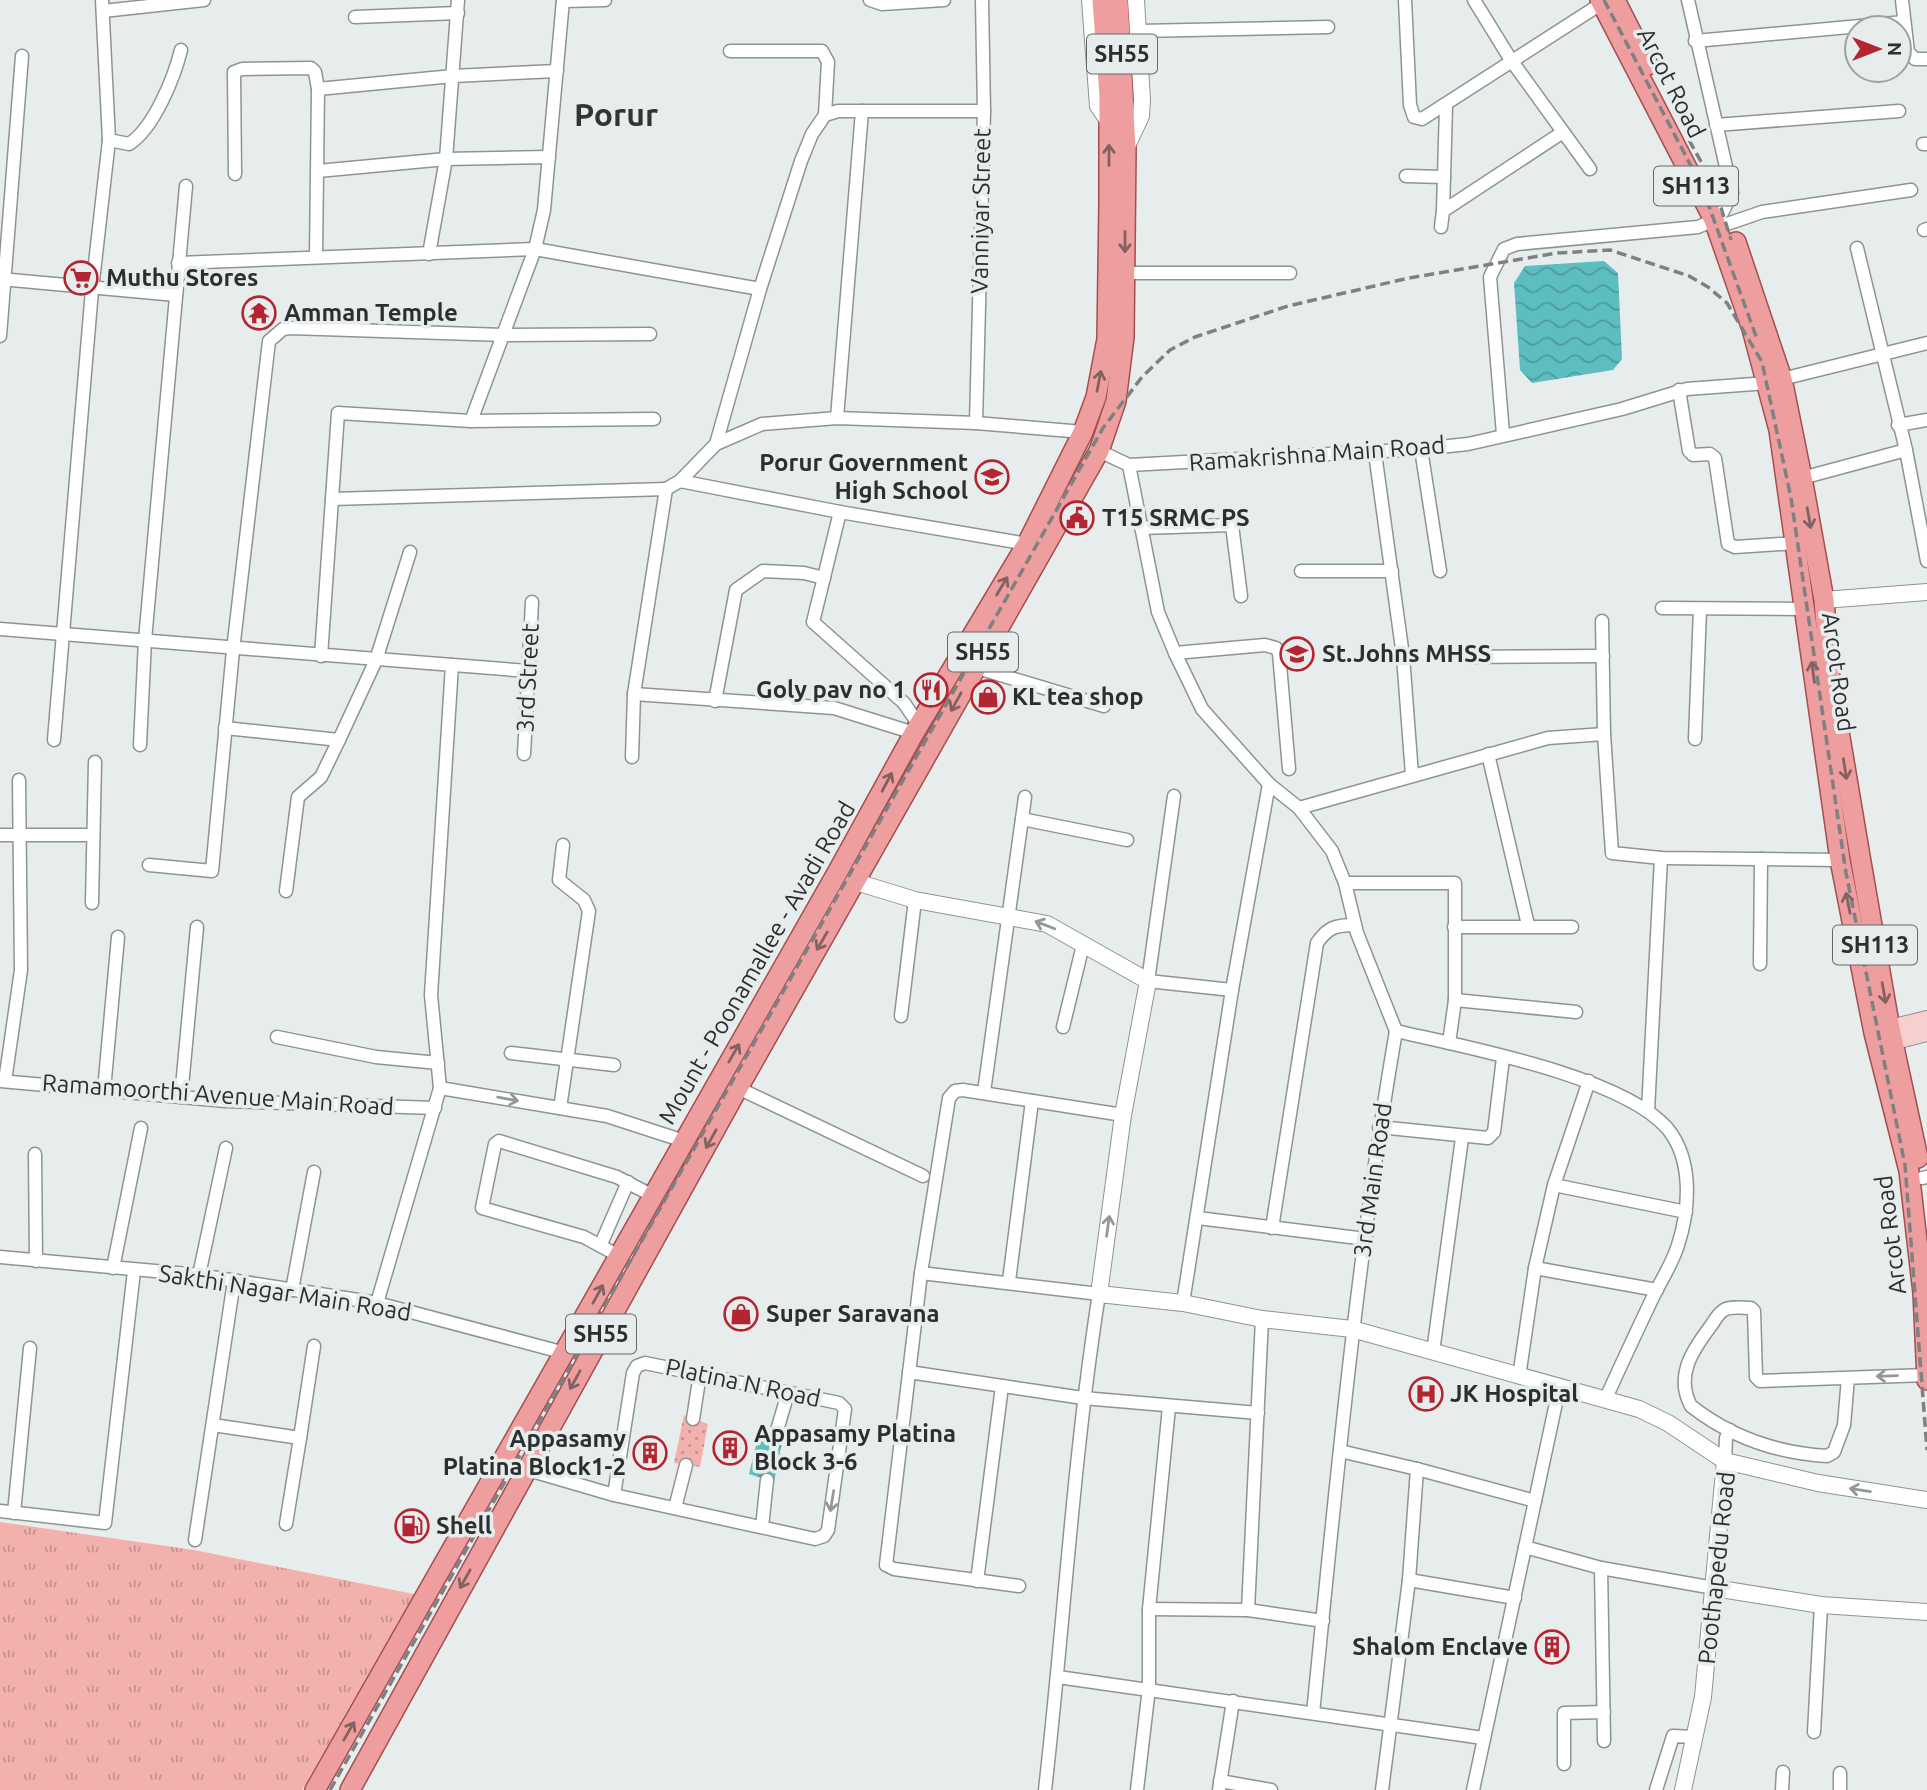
<svg xmlns="http://www.w3.org/2000/svg" width="1927" height="1790" font-family="Ubuntu,sans-serif">
  <style>
    .grass { fill: url(#grass-tufts) }
    .park { fill: url(#park-dots) }
    .water { fill: url(#water-waves) }
    .lines { fill: none; stroke-linecap: round; stroke-linejoin: round }
    .minor-casing { stroke: #8e9394; stroke-width: 15 }
    .tertiary-casing { stroke: #8e9394; stroke-width: 18 }
    .secondary-casing { stroke: #8e9394; stroke-width: 20 }
    .primary-casing { stroke: #a44e4e; stroke-width: 22 }
    .minor { stroke: #fff; stroke-width: 12 }
    .tertiary { stroke: #fff; stroke-width: 16 }
    .secondary { stroke: #f7cfcf; stroke-width: 18 }
    .primary { stroke: #ef9e9f; stroke-width: 19 }
    .rail { stroke: #7d8181; stroke-width: 3.5; stroke-dasharray: 10 5; stroke-linecap: butt }
    .oneway { stroke: #846161 }
    .oneway2 { stroke: #969797 }
    .labels { text-anchor: middle; stroke-width: 7; stroke-linejoin: round; paint-order: stroke }
    .shield { fill: #e7eded; stroke: #646868; stroke-width: 2 }
    .shield-label { font-size: 23px; font-weight: bold; fill: #2c2f2f }
    .street-label { font-size: 24px; fill: #2c2f2f; stroke: #e7eded }
    .poi-label { font-size: 24px; font-weight: bold; fill: #2c2f2f; stroke: #e7eded; text-anchor: start }
    .district-label { font-size: 32px; font-weight: bold; fill: #303535; stroke: #e7eded }
  </style>
  <defs>
    <pattern id="grass-tufts" width="24" height="20" patternUnits="userSpaceOnUse" patternTransform="scale(1.75)"><rect width="24" height="20" fill="#f3b1ae"/><path d="M3 7l-1-3M5 7V3M7 7l1-3M15 17l-1-3M17 17v-4M19 17l1-3" fill="none" stroke="#c5908e"/></pattern>
    <pattern id="park-dots" width="8" height="8" patternUnits="userSpaceOnUse" patternTransform="scale(1.75)"><rect width="8" height="8" fill="#f3b1ae"/><path d="M2 2h.1M6 6h.1" fill="none" stroke="#c5908e" stroke-width="1.8" stroke-linecap="round"/></pattern>
    <pattern id="water-waves" width="16" height="10" patternUnits="userSpaceOnUse" patternTransform="scale(1.75)"><rect width="16" height="10" fill="#5dbec1"/><path d="M0 5q4-4 8 0t8 0" fill="none" stroke="#4d9b9d"/></pattern>
  </defs>
  <rect width="100%" height="100%" fill="#e7eded"/>
  <!-- grass -->
  <polygon class="grass" points="0,1522 194,1550 414,1594 302,1790 0,1790"/>
  <!-- park -->
  <polygon class="park" points="684,1415 708,1424 700,1467 674,1463"/>
  <!-- water -->
  <g class="water">
    <polygon points="1604,261 1618,273 1622,359 1613,370 1532,383 1520,370 1514,283 1525,266"/>
    <polygon points="759,1434 783,1438 774,1482 749,1474"/>
  </g>
  <g class="lines">
    <defs>
      <g id="minor">
        <polyline points="870,0 882,4 944,0"/>
        <polyline points="1405,0 1410,105 1414,117 1422,119 1607,0"/>
        <polyline points="1474,0 1511,60 1590,169"/>
        <polyline points="1688,0 1732,193 1722,213"/>
        <polyline points="1902,0 1908,52 1915,59 1927,59"/>
        <polyline points="563,1 605,0"/>
        <polyline points="103,11 204,0"/>
        <polyline points="355,17 458,13"/>
        <polyline points="1139,31 1328,27"/>
        <polyline points="1695,41 1904,22"/>
        <polyline points="730,51 822,51 828,62 825,115"/>
        <polyline points="318,89 453,76 557,71"/>
        <polyline points="1446,106 1443,211 1563,132"/>
        <polyline points="1716,125 1899,111"/>
        <path d="M109 140 129 144C154 128 174 78 181 50"/>
        <polyline points="1923,144 1927,144"/>
        <polyline points="318,171 446,159 549,157"/>
        <polyline points="235,174 234,72 242,69 311,68 315,72 318,89 316,256"/>
        <polyline points="1406,176 1444,177"/>
        <polyline points="1727,224 1762,212 1911,190"/>
        <polyline points="1441,227 1443,211"/>
        <polyline points="1924,230 1927,229"/>
        <polyline points="1857,248 1906,450 1927,561"/>
        <polyline points="429,254 446,159 458,0"/>
        <polyline points="178,263 535,249 760,289"/>
        <polyline points="1125,273 1290,273"/>
        <polyline points="0,279 176,295"/>
        <polyline points="0,336 22,56"/>
        <polyline points="1782,379 1927,343"/>
        <polyline points="1679,390 1689,451 1693,455 1710,454 1715,458 1728,544 1735,547 1797,543"/>
        <polyline points="837,418 862,111"/>
        <polyline points="471,421 535,249 544,210 563,0"/>
        <polyline points="976,423 984,111 982,0"/>
        <polyline points="1898,425 1927,420"/>
        <polyline points="1503,434 1490,277 1504,249 1517,244 1698,227 1714,220"/>
        <polyline points="716,444 760,289 801,161 812,134 825,115 838,111 984,111"/>
        <polyline points="1421,449 1440,571"/>
        <polyline points="1099,451 1129,465 1421,449 1468,444 1622,409 1687,389 1767,383"/>
        <polyline points="1375,453 1403,656 1412,775"/>
        <polyline points="1129,465 1158,612 1175,653 1202,709 1269,784 1299,808 1332,851 1345,883 1357,933 1396,1031"/>
        <polyline points="1802,478 1906,450"/>
        <polyline points="680,481 840,512 1027,544"/>
        <polyline points="332,499 666,489"/>
        <polyline points="840,512 813,622 904,703 919,725"/>
        <polyline points="1141,528 1232,525 1241,596"/>
        <polyline points="1301,571 1392,571"/>
        <polyline points="1662,608 1805,609"/>
        <polyline points="1602,621 1604,734 1612,853 1661,858 1840,860"/>
        <polyline points="0,629 528,671"/>
        <polyline points="1175,653 1265,645 1276,648 1279,653 1289,769"/>
        <polyline points="321,656 338,413 471,421 654,419"/>
        <polyline points="1460,657 1603,656"/>
        <polyline points="974,667 1104,706"/>
        <polyline points="634,694 834,708 914,733"/>
        <polyline points="715,701 736,590 763,571 804,573 824,578"/>
        <polyline points="225,728 339,740"/>
        <polyline points="1695,739 1700,609"/>
        <polyline points="54,740 92,290 109,140 102,0"/>
        <polyline points="140,745 145,640 186,186"/>
        <polyline points="524,754 532,602"/>
        <polyline points="1488,754 1528,925"/>
        <polyline points="632,757 634,694 666,489 680,481 716,444 762,424 837,418 976,423 1083,432"/>
        <polyline points="1174,796 1148,981 1232,990"/>
        <polyline points="1299,808 1548,738 1604,734"/>
        <polyline points="1022,819 1127,840"/>
        <polyline points="0,835 91,835"/>
        <polyline points="149,865 212,871 233,650 269,341 283,329 291,328 504,335 650,334"/>
        <polyline points="1345,883 1455,883 1455,1000 1449,1043"/>
        <polyline points="286,891 298,797 321,777 339,740 376,660 410,552"/>
        <polyline points="92,903 95,762"/>
        <polyline points="1454,927 1572,927"/>
        <polyline points="1760,964 1761,859"/>
        <polyline points="1455,1000 1576,1012"/>
        <polyline points="901,1016 915,900"/>
        <polyline points="1063,1027 1083,945"/>
        <path d="M1396 1031C1465 1047 1621 1076 1667 1128 1693 1159 1690 1208 1678 1245 1673 1262 1663 1277 1655 1293 1638 1328 1622 1363 1606 1398"/>
        <polyline points="277,1037 376,1057 438,1063"/>
        <polyline points="511,1053 614,1065"/>
        <polyline points="0,1081 226,1101 435,1108"/>
        <polyline points="5,1081 21,970 19,780"/>
        <polyline points="440,1088 607,1116 684,1141"/>
        <polyline points="738,1088 923,1176"/>
        <polyline points="104,1090 118,937"/>
        <polyline points="984,1092 1025,797"/>
        <polyline points="181,1097 197,927"/>
        <polyline points="560,1108 589,911 584,900 559,880 563,845"/>
        <polyline points="1648,1111 1661,858"/>
        <polyline points="1379,1127 1488,1138 1494,1132 1503,1058"/>
        <polyline points="35,1154 36,1261"/>
        <polyline points="1922,1178 1927,1177"/>
        <polyline points="1554,1185 1686,1212"/>
        <polyline points="1198,1218 1366,1239"/>
        <path d="M1272 1228 1317 943C1328 927 1336 925 1355 925"/>
        <polyline points="601,1244 628,1182"/>
        <polyline points="619,1256 584,1237 482,1208 495,1144 499,1141 617,1177 653,1196"/>
        <polyline points="0,1257 199,1275 377,1303 565,1353"/>
        <polyline points="113,1268 141,1128"/>
        <polyline points="1535,1268 1657,1290"/>
        <path d="M921 1273 1099 1294C1073 1458 1064 1625 1045 1790"/>
        <polyline points="199,1275 226,1148"/>
        <polyline points="1009,1281 1032,1101"/>
        <polyline points="292,1290 314,1172"/>
        <polyline points="377,1303 440,1088 431,995 452,665"/>
        <polyline points="1183,1303 1232,990 1269,784"/>
        <polyline points="1433,1352 1462,1138"/>
        <polyline points="909,1372 1083,1398 1258,1413"/>
        <polyline points="1519,1377 1535,1268 1554,1185 1589,1081"/>
        <path d="M1848 1378 1844 1425 1834 1452 1827 1456C1776 1453 1732 1438 1691 1406 1675 1376 1692 1351 1710 1327 1714 1322 1718 1313 1724 1310 1731 1306 1743 1308 1751 1308L1754 1311 1756 1377 1760 1381 1927 1375"/>
        <polyline points="693,1419 700,1374"/>
        <polyline points="213,1425 300,1438 314,1346"/>
        <polyline points="775,1437 788,1393"/>
        <polyline points="1340,1451 1417,1469 1535,1501"/>
        <polyline points="1725,1461 1726,1438 1730,1430"/>
        <polyline points="525,1469 614,1495 815,1539 824,1536 828,1530 845,1409 839,1403 645,1363 637,1366 633,1373 614,1495"/>
        <polyline points="675,1508 686,1465"/>
        <polyline points="0,1511 105,1523 134,1271"/>
        <polyline points="14,1513 30,1348"/>
        <polyline points="286,1524 300,1438"/>
        <polyline points="762,1527 767,1480"/>
        <polyline points="195,1540 234,1281"/>
        <polyline points="1525,1547 1601,1568 1714,1588"/>
        <polyline points="1601,1568 1604,1741"/>
        <polyline points="1409,1580 1515,1598"/>
        <polyline points="977,1581 1002,1386"/>
        <polyline points="1019,1586 894,1569 886,1565 921,1273 949,1098 955,1091 963,1090 1123,1115"/>
        <polyline points="1149,1609 1248,1610 1262,1319"/>
        <polyline points="1248,1610 1323,1621"/>
        <polyline points="1058,1677 1483,1738"/>
        <path d="M1313 1713C1336 1485 1357 1257 1396 1031"/>
        <polyline points="1814,1732 1821,1605"/>
        <polyline points="1564,1764 1564,1713 1604,1712"/>
        <polyline points="1840,1773 1840,1790"/>
        <polyline points="1220,1781 1271,1790"/>
        <polyline points="1137,1790 1149,1688 1149,1609 1169,1407"/>
        <polyline points="1219,1790 1233,1701"/>
        <polyline points="1382,1790 1409,1580 1417,1469"/>
        <polyline points="1473,1790 1559,1389"/>
        <polyline points="1656,1790 1673,1736 1694,1737"/>
        <polyline points="1782,1790 1783,1772"/>
      </g>
      <g id="tertiary">
        <polyline points="1090,0 1098,106 1109,122"/>
        <polyline points="1126,148 1141,116 1142,100 1136,0"/>
        <polyline points="1824,600 1927,592"/>
        <polyline points="856,882 915,900 1047,924 1148,981 1123,1115 1099,1294 1183,1303 1262,1319 1352,1329 1639,1409 1668,1423 1725,1461 1818,1483 1927,1500"/>
        <polyline points="1714,1588 1821,1605 1927,1612"/>
        <polyline points="1683,1790 1703,1697 1725,1461"/>
      </g>
      <g id="secondary">
        <polyline points="1878,1032 1927,1020"/>
        <polyline points="1879,1044 1927,1032"/>
      </g>
      <g id="primary">
        <polyline points="1600,0 1714,220 1752,329 1779,430 1840,860 1874,1033 1909,1171 1923,1293 1927,1380"/>
        <polyline points="1615,0 1648,65"/>
        <polyline points="1736,242 1782,379 1802,478 1824,600 1830,678 1861,862 1890,1029 1918,1158"/>
        <polyline points="315,1790 837,873 914,733 1027,544 1083,432 1096,397 1107,339 1109,203 1109,96 1102,0"/>
        <polyline points="350,1790 738,1088 1099,451 1116,401 1124,337 1126,149 1118,0"/>
      </g>
    </defs>
    <!-- minor casing -->
    <use href="#minor" class="minor-casing"/>
    <!-- tertiary casing -->
    <use href="#tertiary" class="tertiary-casing"/>
    <!-- secondary casing -->
    <use href="#secondary" class="secondary-casing"/>
    <!-- primary casing -->
    <use href="#primary" class="primary-casing"/>
    <!-- minor -->
    <use href="#minor" class="minor"/>
    <!-- tertiary -->
    <use href="#tertiary" class="tertiary"/>
    <!-- secondary -->
    <use href="#secondary" class="secondary"/>
    <!-- primary -->
    <use href="#primary" class="primary"/>
    <!-- rail -->
    <g class="rail">
      <polyline points="1604,0 1702,187 1757,339"/>
      <polyline points="1689,140 1714,185 1731,240"/>
      <polyline points="330,1790 1103,428 1142,377 1170,350 1195,337 1288,306 1409,278 1557,253 1610,250 1689,276 1708,287 1727,303 1762,362 1791,498 1846,873 1905,1165 1927,1450"/>
    </g>
  </g>
  <!-- one-way arrows -->
  <defs><path id="oneway-shaft" d="M-6 0H5M1.5-3L5.5 0L1.5 3" fill="none" stroke-width="1.6" stroke-linecap="round" stroke-linejoin="round" transform="scale(1.75)"/></defs>
  <g class="oneway">
    <use href="#oneway-shaft" transform="translate(1109 155) rotate(-90)"/>
    <use href="#oneway-shaft" transform="translate(1125 242) rotate(90)"/>
    <use href="#oneway-shaft" transform="translate(1099 381) rotate(-79)"/>
    <use href="#oneway-shaft" transform="translate(1809 518) rotate(80)"/>
    <use href="#oneway-shaft" transform="translate(1002 586) rotate(-59)"/>
    <use href="#oneway-shaft" transform="translate(1813 672) rotate(-98)"/>
    <use href="#oneway-shaft" transform="translate(956 702) rotate(119)"/>
    <use href="#oneway-shaft" transform="translate(1845 769) rotate(81)"/>
    <use href="#oneway-shaft" transform="translate(887 782) rotate(-62)"/>
    <use href="#oneway-shaft" transform="translate(1848 903) rotate(-101)"/>
    <use href="#oneway-shaft" transform="translate(822 941) rotate(120)"/>
    <use href="#oneway-shaft" transform="translate(1884 993) rotate(80)"/>
    <use href="#oneway-shaft" transform="translate(734 1053) rotate(-60)"/>
    <use href="#oneway-shaft" transform="translate(711 1139) rotate(119)"/>
    <use href="#oneway-shaft" transform="translate(598 1294) rotate(-61)"/>
    <use href="#oneway-shaft" transform="translate(575 1380) rotate(119)"/>
    <use href="#oneway-shaft" transform="translate(465 1579) rotate(119)"/>
    <use href="#oneway-shaft" transform="translate(349 1731) rotate(-60)"/>
  </g>
  <g class="oneway2">
    <use href="#oneway-shaft" transform="translate(1045 925) rotate(-159)"/>
    <use href="#oneway-shaft" transform="translate(508 1099) rotate(10)"/>
    <use href="#oneway-shaft" transform="translate(1108 1226) rotate(-82)"/>
    <use href="#oneway-shaft" transform="translate(1887 1376) rotate(178)"/>
    <use href="#oneway-shaft" transform="translate(1860 1490) rotate(-171)"/>
    <use href="#oneway-shaft" transform="translate(832 1501) rotate(99)"/>
  </g>
  <!-- icons -->
  <defs>
    <symbol id="supermarket-ring" viewBox="-11 -11 22 22"><circle r="9.5" fill="#e7eded" stroke="#b52431" stroke-width="1.5"/><path d="M-6-5.5h2.5l.6 2H6L4.5 2H-2.5L-4.4-4H-6ZM-1.5 3.2a1.3 1.3 0 1 0 .1 0ZM3 3.2a1.3 1.3 0 1 0 .1 0Z" fill="#b52431"/></symbol>
    <symbol id="temple-ring" viewBox="-11 -11 22 22"><circle r="9.5" fill="#e7eded" stroke="#b52431" stroke-width="1.5"/><path d="M0-6L5-2H3V0L6.5 2.5H4V6H1.5V3h-3V6H-4V2.5H-6.5L-3 0V-2H-5Z" fill="#b52431"/></symbol>
    <symbol id="school-ring" viewBox="-11 -11 22 22"><circle r="9.5" fill="#e7eded" stroke="#b52431" stroke-width="1.5"/><path d="M0-5L7-2L0 1L-7-2ZM-4 1L0 2.5L4 1V4Q0 6-4 4Z" fill="#b52431"/></symbol>
    <symbol id="civic-ring" viewBox="-11 -11 22 22"><circle r="9.5" fill="#e7eded" stroke="#b52431" stroke-width="1.5"/><path d="M-.6-6.5H3V-4.5H.6V-3L4-1V1h2V6H-6V1h2V-1L-.6-3ZM-1.2 2.5V6h2.4V2.5Z" fill="#b52431"/></symbol>
    <symbol id="restaurant-ring" viewBox="-11 -11 22 22"><circle r="9.5" fill="#e7eded" stroke="#b52431" stroke-width="1.5"/><path d="M-5-6h1v4h1v-4h1v4h1v-4h1v5L-1.5 .5V6h-2V.5L-5-1ZM5-6V6H3V1.5H1.5Q1.5-4 5-6Z" fill="#b52431"/></symbol>
    <symbol id="shop-ring" viewBox="-11 -11 22 22"><circle r="9.5" fill="#e7eded" stroke="#b52431" stroke-width="1.5"/><path d="M-5-2.5h2.3a2.7 3.5 0 0 1 5.4 0H5L5.5 6h-11ZM-1.5-2.5h3a1.5 2.3 0 0 0-3 0Z" fill="#b52431"/></symbol>
    <symbol id="hospital-ring" viewBox="-11 -11 22 22"><circle r="9.5" fill="#e7eded" stroke="#b52431" stroke-width="1.5"/><path d="M-5-5h3v3.5h4V-5h3V5h-3V1.5h-4V5h-3Z" fill="#b52431"/></symbol>
    <symbol id="building-ring" viewBox="-11 -11 22 22"><circle r="9.5" fill="#e7eded" stroke="#b52431" stroke-width="1.5"/><path d="M-4-6H4V6H1V3H-1V6H-4ZM-2.5-4.3h1.7v1.8h-1.7ZM.8-4.3h1.7v1.8H.8ZM-2.5-1h1.7V.8h-1.7ZM.8-1h1.7V.8H.8Z" fill="#b52431"/></symbol>
    <symbol id="fuel-ring" viewBox="-11 -11 22 22"><circle r="9.5" fill="#e7eded" stroke="#b52431" stroke-width="1.5"/><path d="M-5.5-6h7V0h2V4h1.3V-2.5L3-4.5l.8-.8L6-3V5H2.5V1h-1V6h-7ZM-4.2-4.7v3.2H.2V-4.7Z" fill="#b52431"/></symbol>
  </defs>
  <g fill-rule="evenodd">
    <use href="#supermarket-ring" x="62" y="259" width="38" height="38"/>
    <use href="#temple-ring" x="240" y="294" width="38" height="38"/>
    <use href="#school-ring" x="973" y="458" width="38" height="38"/>
    <use href="#civic-ring" x="1058" y="499" width="38" height="38"/>
    <use href="#school-ring" x="1278" y="635" width="38" height="38"/>
    <use href="#restaurant-ring" x="912" y="671" width="38" height="38"/>
    <use href="#shop-ring" x="969" y="678" width="38" height="38"/>
    <use href="#shop-ring" x="722" y="1295" width="38" height="38"/>
    <use href="#hospital-ring" x="1407" y="1375" width="38" height="38"/>
    <use href="#building-ring" x="711" y="1429" width="38" height="38"/>
    <use href="#building-ring" x="631" y="1434" width="38" height="38"/>
    <use href="#fuel-ring" x="393" y="1507" width="38" height="38"/>
    <use href="#building-ring" x="1533" y="1628" width="38" height="38"/>
  </g>
  <g class="labels">
    <!-- shield labels -->
    <g class="shield">
      <rect x="1087" y="34.5" width="70" height="39" rx="5"/>
      <rect x="1654" y="166.5" width="84" height="39" rx="5"/>
      <rect x="948" y="632.5" width="70" height="39" rx="5"/>
      <rect x="1833" y="925.5" width="84" height="39" rx="5"/>
      <rect x="566" y="1314.5" width="70" height="39" rx="5"/>
    </g>
    <g class="shield-label">
      <text x="1122" y="62">SH55</text>
      <text x="1696" y="194">SH113</text>
      <text x="983" y="660">SH55</text>
      <text x="1875" y="953">SH113</text>
      <text x="601" y="1342">SH55</text>
    </g>
    <!-- street labels -->
    <g class="street-label">
      <text transform="translate(1671 83) rotate(63)" y="8">Arcot Road</text>
      <text transform="translate(981 211) rotate(-89)" y="8">Vanniyar Street</text>
      <text transform="translate(1317 454) rotate(-4)" y="8">Ramakrishna Main Road</text>
      <text transform="translate(1838 672) rotate(82)" y="8">Arcot Road</text>
      <text transform="translate(528 678) rotate(-87)" y="8">3rd Street</text>
      <text transform="translate(757 963) rotate(-60)" y="8">Mount - Poonamallee - Avadi Road</text>
      <text transform="translate(218 1095) rotate(4)" y="8">Ramamoorthi Avenue Main Road</text>
      <text transform="translate(1373 1180) rotate(-82)" y="8">3rd Main Road</text>
      <text transform="translate(1891 1235) rotate(-97)" y="8">Arcot Road</text>
      <text transform="translate(285 1293) rotate(9)" y="8">Sakthi Nagar Main Road</text>
      <text transform="translate(743 1383) rotate(12)" y="8">Platina N Road</text>
      <text transform="translate(1717 1568) rotate(-84)" y="8">Poothapedu Road</text>
    </g>
    <!-- poi labels -->
    <g class="poi-label">
      <text x="106" y="286">Muthu Stores</text>
      <text x="284" y="321">Amman Temple</text>
      <text x="968" y="471" text-anchor="end">Porur Government<tspan x="968" dy="28">High School</tspan></text>
      <text x="1102" y="526">T15 SRMC PS</text>
      <text x="1322" y="662">St.Johns MHSS</text>
      <text x="906" y="698" text-anchor="end">Goly pav no 1</text>
      <text x="1012" y="705">KL tea shop</text>
      <text x="766" y="1322">Super Saravana</text>
      <text x="1450" y="1402">JK Hospital</text>
      <text x="754" y="1442">Appasamy Platina<tspan x="754" dy="28">Block 3-6</tspan></text>
      <text x="626" y="1447" text-anchor="end">Appasamy<tspan x="626" dy="28">Platina Block1-2</tspan></text>
      <text x="436" y="1534">Shell</text>
      <text x="1528" y="1655" text-anchor="end">Shalom Enclave</text>
    </g>
    <!-- district labels -->
    <g class="district-label">
      <text x="616" y="126">Porur</text>
    </g>
  </g>
  <!-- north arrow -->
  <g transform="translate(1878 49) rotate(90)"><circle r="33" fill="#e7eded" stroke="#9ca1a1" stroke-width="2"/>
  <path d="M0-5L12 26L0 18L-12 26Z" fill="#b52431"/>
  <text y="-10" font-size="19" font-weight="bold" text-anchor="middle" fill="#2c2f2f">N</text>
  </g>
</svg>
